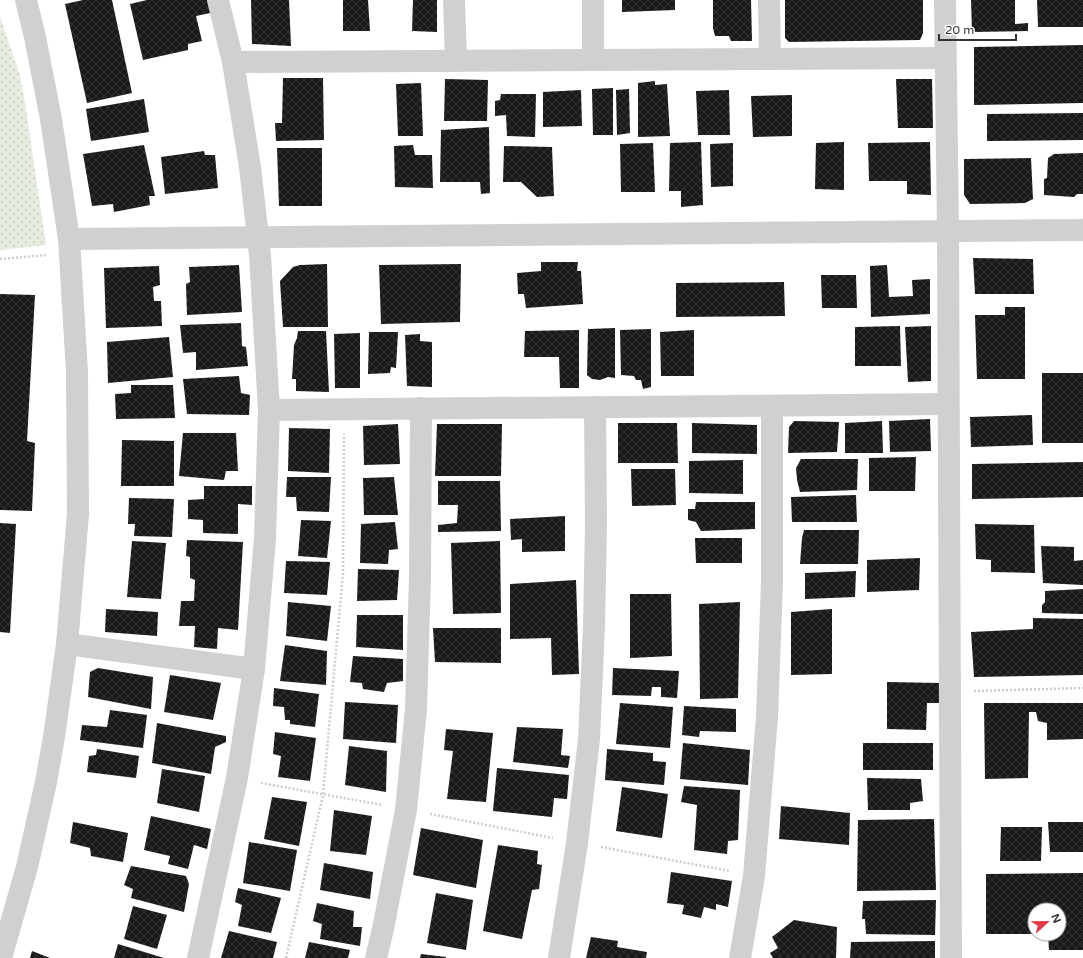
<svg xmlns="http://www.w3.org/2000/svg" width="1083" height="958" font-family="'Varela Round',sans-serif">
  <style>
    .park { fill: url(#park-dots) }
    .building { fill: url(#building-cross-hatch) }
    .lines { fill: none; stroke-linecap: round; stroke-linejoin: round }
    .path { stroke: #cdcdcd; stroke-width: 2.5; stroke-dasharray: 2 2; stroke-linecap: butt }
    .minor { stroke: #d0d0d0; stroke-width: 22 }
  </style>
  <defs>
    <pattern id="park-dots" width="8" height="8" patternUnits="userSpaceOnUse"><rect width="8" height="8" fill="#e6ecdf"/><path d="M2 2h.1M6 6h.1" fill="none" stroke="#c6cbc0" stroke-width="1.8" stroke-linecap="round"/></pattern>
    <pattern id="building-cross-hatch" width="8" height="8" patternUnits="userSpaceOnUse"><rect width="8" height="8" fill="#1a1a1a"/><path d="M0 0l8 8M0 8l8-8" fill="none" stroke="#333"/></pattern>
  </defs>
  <rect width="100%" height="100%" fill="#fff"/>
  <!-- park -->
  <polygon class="park" points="0,17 20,75 25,103 46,245 0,250"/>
  <!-- building -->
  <g class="building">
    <polygon points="83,0 112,0 132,93 87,103 65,4"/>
    <polygon points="147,0 212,0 215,12 196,16 202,41 188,44 188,50 143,60 130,4"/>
    <polygon points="251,0 289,0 291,46 252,44"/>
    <polygon points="343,0 368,0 370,31 343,31"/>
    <polygon points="413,0 437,0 437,32 412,31"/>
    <polygon points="622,0 675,0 675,10 622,12"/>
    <polygon points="713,0 751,0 752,41 731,41 729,36 715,36 713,28"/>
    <polygon points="785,0 923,0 923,33 920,40 789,42 785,38"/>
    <polygon points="971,0 1015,0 1015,24 1028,23 1028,31 972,32"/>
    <polygon points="1037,0 1083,0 1083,27 1038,27"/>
    <polygon points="1083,45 1083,103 974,105 974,47"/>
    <polygon points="283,78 323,78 324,140 276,141 275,123 282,123"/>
    <polygon points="445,79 488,80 487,121 444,121"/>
    <polygon points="896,79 932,79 933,128 898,128"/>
    <polygon points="655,81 655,85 667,84 670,136 638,137 638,83"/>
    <polygon points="421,83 423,136 398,136 396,84"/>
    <polygon points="613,88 613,135 593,135 592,89"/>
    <polygon points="629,89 630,133 617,135 616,90"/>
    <polygon points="581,90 582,126 543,127 543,92"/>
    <polygon points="729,90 730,135 698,135 696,91"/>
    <polygon points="501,94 536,94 535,137 507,136 506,115 495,116 495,101 500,100"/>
    <polygon points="792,95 792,136 753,137 751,96"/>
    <polygon points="144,99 149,132 91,141 86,109"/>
    <polygon points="1083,113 1083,140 987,141 987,114"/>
    <polygon points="489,127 490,193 481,194 480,182 440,182 441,130"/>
    <polygon points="701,142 703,205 681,207 681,191 669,191 670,143"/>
    <polygon points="844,142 844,190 815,189 816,143"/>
    <polygon points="930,142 931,195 907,194 907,181 869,181 868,143"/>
    <polygon points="653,143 655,192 621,192 620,144"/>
    <polygon points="733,143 733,186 711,187 710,144"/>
    <polygon points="144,145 155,196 149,196 150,205 114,212 113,204 92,206 83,154"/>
    <polygon points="413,145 415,155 432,155 433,188 395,187 394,146"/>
    <polygon points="504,146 552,147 554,196 537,197 521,182 503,182"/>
    <polygon points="277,148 322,148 322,206 279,206"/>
    <polygon points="204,151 205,155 215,155 218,188 165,194 161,157"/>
    <polygon points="1083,153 1083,194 1077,194 1074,197 1044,195 1044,179 1047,178 1048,158 1054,154"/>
    <polygon points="1031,158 1033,199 1025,203 970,204 964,195 964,159"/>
    <polygon points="973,258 1033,259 1034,294 975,294"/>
    <polygon points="541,262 578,262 577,271 581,271 583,304 526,308 524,294 518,294 517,273 541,271"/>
    <polygon points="327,264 328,327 283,327 280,281 293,267 300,265"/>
    <polygon points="461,264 460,322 381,324 379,265"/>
    <polygon points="239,265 242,312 187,315 186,284 190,282 189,267"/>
    <polygon points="887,265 889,297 913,296 912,280 930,279 930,314 871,317 870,266"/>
    <polygon points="159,266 160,285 153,287 154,301 161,301 162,326 106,328 104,268"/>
    <polygon points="821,275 856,275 857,308 822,308"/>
    <polygon points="784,282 785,316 676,317 676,283"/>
    <polygon points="0,294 35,295 27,441 35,443 32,511 0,510"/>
    <polygon points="1005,307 1025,307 1025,379 977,379 975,315 1005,315"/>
    <polygon points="241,323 242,346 246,347 248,366 196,370 196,352 183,353 180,325"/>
    <polygon points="900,326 901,366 855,366 855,327"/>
    <polygon points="931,326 931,381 908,382 905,327"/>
    <polygon points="615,328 615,378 608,377 600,380 592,379 587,375 588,329"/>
    <polygon points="651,329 651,387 643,389 641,380 636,380 634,376 621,375 620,330"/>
    <polygon points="579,330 579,388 560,388 559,357 524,357 525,331"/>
    <polygon points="694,330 694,376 661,376 660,332"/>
    <polygon points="298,331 326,331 329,392 296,391 296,379 292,379 294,345 297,338"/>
    <polygon points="369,332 398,332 396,368 391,367 390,373 368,374"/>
    <polygon points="360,333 360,388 335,388 334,334"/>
    <polygon points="420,334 420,341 432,342 432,387 407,386 405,335"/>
    <polygon points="169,337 173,377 108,383 107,342"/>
    <rect x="1042" y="373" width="41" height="70"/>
    <polygon points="239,376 241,393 250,395 249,415 187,414 183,379"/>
    <polygon points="131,385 173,385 175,418 116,419 115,394 131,393"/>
    <polygon points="1032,415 1033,445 971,447 970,417"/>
    <polygon points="930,419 931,451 890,452 889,421"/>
    <polygon points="794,421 839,422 837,452 788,453 789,427"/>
    <polygon points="882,421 883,453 845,453 845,423"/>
    <polygon points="618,423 677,423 678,463 618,463"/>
    <polygon points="692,423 757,425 757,454 692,453"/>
    <polygon points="398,424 400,464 364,465 363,426"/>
    <polygon points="437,424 502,424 501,476 435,476"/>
    <polygon points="289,428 330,429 329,473 288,471"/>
    <polygon points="183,433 236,433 238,471 226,471 224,480 179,476"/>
    <polygon points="122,440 174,441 174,486 121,486"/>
    <polygon points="916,457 915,491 869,491 869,458"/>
    <polygon points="801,459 858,459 857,490 800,492 797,480 796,468"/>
    <polygon points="743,460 743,494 689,493 689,461"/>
    <polygon points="1083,462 1083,497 972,499 972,464"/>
    <polygon points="631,469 675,469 676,505 632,506"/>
    <polygon points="287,477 331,477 329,512 297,511 296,497 286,497"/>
    <polygon points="394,477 398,515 364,515 363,478"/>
    <polygon points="438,481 500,481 501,531 438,532 438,525 457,523 458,505 438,505"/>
    <polygon points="204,486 252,486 252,505 238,504 238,534 203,533 203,520 188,519 188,500 204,499"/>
    <polygon points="856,495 857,522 792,522 791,497"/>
    <polygon points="129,498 174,499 172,537 134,536 135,524 128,524"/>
    <polygon points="696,502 755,502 755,529 701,531 696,522 688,520 688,509 695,509"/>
    <polygon points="565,516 565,551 522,552 522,539 511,540 510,519"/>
    <polygon points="301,520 331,521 327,558 298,556"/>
    <polygon points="395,522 398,549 389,550 388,564 360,563 361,524"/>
    <polygon points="0,523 16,524 10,633 0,632"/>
    <polygon points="975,524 1034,525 1035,573 991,572 991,560 976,559"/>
    <polygon points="804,530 859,530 858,564 800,564 802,538"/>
    <polygon points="695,538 742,538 742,563 696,563"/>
    <polygon points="187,540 243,542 238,630 218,628 217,649 194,647 195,626 179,626 181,601 194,601 195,580 190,578 190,557 186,556"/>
    <polygon points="132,541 166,543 161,599 127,597"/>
    <polygon points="500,541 501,613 453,614 451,543"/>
    <polygon points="1041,546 1074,547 1074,561 1083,560 1083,585 1043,583"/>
    <polygon points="920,558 919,590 867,592 867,560"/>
    <polygon points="286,561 330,562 327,595 284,593"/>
    <polygon points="358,569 399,570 397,600 357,601"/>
    <polygon points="856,571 855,597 805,599 805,573"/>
    <polygon points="576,580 579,674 552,675 551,638 510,639 510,584"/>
    <polygon points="1083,589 1083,614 1042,613 1042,605 1045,602 1045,591"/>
    <polygon points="630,594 671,594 672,656 630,658"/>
    <polygon points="288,602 331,606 327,641 286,636"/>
    <polygon points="740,602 738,698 700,699 699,604"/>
    <polygon points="106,609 158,612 157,636 105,632"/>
    <polygon points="832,609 832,674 791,675 791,612"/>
    <polygon points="357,615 403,615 403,650 356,647"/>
    <polygon points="1033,618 1083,619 1083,675 974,677 971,632 1033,629"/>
    <polygon points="433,628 501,628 501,663 435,662"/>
    <polygon points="285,645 327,651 326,685 280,681"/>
    <polygon points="353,656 403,659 403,681 387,683 384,692 363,689 362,683 350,682"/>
    <polygon points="98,668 153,677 151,709 88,697 90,672"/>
    <polygon points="613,668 679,671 677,698 661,697 661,687 652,687 651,696 612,695"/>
    <polygon points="170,675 221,683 213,720 164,712"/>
    <polygon points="887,682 940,683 940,703 927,703 926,730 887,729"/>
    <polygon points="274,688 319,694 315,727 290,724 290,720 285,720 284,707 273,706"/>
    <polygon points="345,702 398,705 396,743 343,739"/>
    <polygon points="620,703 673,707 670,748 616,744"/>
    <polygon points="984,703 1083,703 1083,739 1047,740 1047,723 1038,721 1036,712 1029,712 1028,778 985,779"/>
    <polygon points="684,706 736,709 736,732 700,731 699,737 682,735"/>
    <polygon points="110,710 147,715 143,748 80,740 82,725 107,727"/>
    <polygon points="157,723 226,736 226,742 215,747 211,774 152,763"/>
    <polygon points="517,727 563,729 561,755 570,756 568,768 513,762"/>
    <polygon points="446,729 493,733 486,802 447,799 453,751 444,750"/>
    <polygon points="275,732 316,738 310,781 278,777 281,756 273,754"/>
    <polygon points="683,743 750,750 748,785 680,779"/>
    <rect x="863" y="743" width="70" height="27"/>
    <polygon points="349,746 387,751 386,792 345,785"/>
    <polygon points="97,749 139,756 136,778 87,772 89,756 96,755"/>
    <polygon points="607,749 653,753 653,761 666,762 664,785 605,780"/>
    <polygon points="497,768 569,775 567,799 554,798 552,817 493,811"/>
    <polygon points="162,769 205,776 199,812 157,803"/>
    <polygon points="867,778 921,779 923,801 910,803 910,810 868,810"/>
    <polygon points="684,786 740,790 738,840 728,841 727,854 694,850 697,805 681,802"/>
    <polygon points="622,787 668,794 662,838 616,831"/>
    <polygon points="272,797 307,802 299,846 264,839"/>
    <polygon points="781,806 850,813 849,845 779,839"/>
    <polygon points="334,810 372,816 366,855 330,851"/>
    <polygon points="151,816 211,829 207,849 194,845 188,869 168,864 170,856 144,850"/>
    <polygon points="934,819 936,890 857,891 858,820"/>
    <polygon points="73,822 128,833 123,862 91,856 90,848 70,843"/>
    <polygon points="1048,822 1083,822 1083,852 1050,852"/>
    <polygon points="1001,827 1042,827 1041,861 1000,861"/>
    <polygon points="421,828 483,840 476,888 413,875"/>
    <polygon points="249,842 297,850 290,891 243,883"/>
    <polygon points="498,845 538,851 537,864 542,865 539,889 532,890 522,939 483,931"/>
    <polygon points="324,863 373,872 370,899 320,890"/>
    <polygon points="131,866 186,876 189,884 184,912 131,898 133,889 124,885"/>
    <polygon points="671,872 732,881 728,907 716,904 716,910 704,907 701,918 682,914 684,905 667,903"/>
    <polygon points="1083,873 1083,950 1049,950 1048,934 1059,934 1059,910 1035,910 1035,934 986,934 986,874"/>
    <polygon points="238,888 281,898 271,933 238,926 242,905 235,902"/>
    <polygon points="436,893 473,900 466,950 427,943"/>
    <polygon points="936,900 935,935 866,934 865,919 862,919 863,901"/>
    <polygon points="317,903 354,911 353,927 362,927 360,946 320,939 322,924 313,921"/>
    <polygon points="133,906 167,915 157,949 124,939"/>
    <polygon points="794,920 837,927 836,958 773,958 770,953 778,948 772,937"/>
    <polygon points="229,931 277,942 273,958 221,958"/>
    <polygon points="591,937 618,941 617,947 647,952 646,958 586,958"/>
    <polygon points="935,941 935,958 850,958 851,942"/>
    <polygon points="309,942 350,950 348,958 305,958"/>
    <polygon points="118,944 164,958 114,958"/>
    <polygon points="32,951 50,958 30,958"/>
    <polygon points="421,954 446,957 446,958 420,958"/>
  </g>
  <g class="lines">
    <!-- path -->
    <g class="path">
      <polyline points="0,259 46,255"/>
      <polyline points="974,691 1083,688"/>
      <polyline points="261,783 382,805"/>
      <polyline points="430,814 553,838"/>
      <polyline points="601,847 730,871"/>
      <polyline points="286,958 323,795 343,573 344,434"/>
    </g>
    <!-- minor -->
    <g class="minor">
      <polyline points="454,0 456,61"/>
      <polyline points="593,0 593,60"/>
      <polyline points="769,0 770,59"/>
      <polyline points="945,0 948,231 951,958"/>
      <polyline points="233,62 945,58"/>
      <polyline points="69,239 1083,230"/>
      <polyline points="269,410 948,404"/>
      <polyline points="67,644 254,669"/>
      <polyline points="1,958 27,867 46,782 54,737 67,644 78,514 77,372 69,239 51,119 35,37 26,0"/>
      <polyline points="198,958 237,778 254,669 265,538 269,410 260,255 250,167 233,62 218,0"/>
      <polyline points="376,958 383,929 406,810 416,709 420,577 421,408"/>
      <polyline points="559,958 577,843 589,739 594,626 596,524 595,407"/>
      <polyline points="740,958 754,876 767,717 772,582 772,406"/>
    </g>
  </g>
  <!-- north arrow -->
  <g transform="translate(1047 922) rotate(68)"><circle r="19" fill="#ffffff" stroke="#adadad"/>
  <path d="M0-3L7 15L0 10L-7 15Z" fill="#e63946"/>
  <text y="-6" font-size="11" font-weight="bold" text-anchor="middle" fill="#333333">N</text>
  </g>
  <!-- scale -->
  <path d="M939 34v6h77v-6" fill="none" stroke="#333333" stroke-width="2"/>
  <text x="945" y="34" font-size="12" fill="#333333" stroke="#ffffff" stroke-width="3" paint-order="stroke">20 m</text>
</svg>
